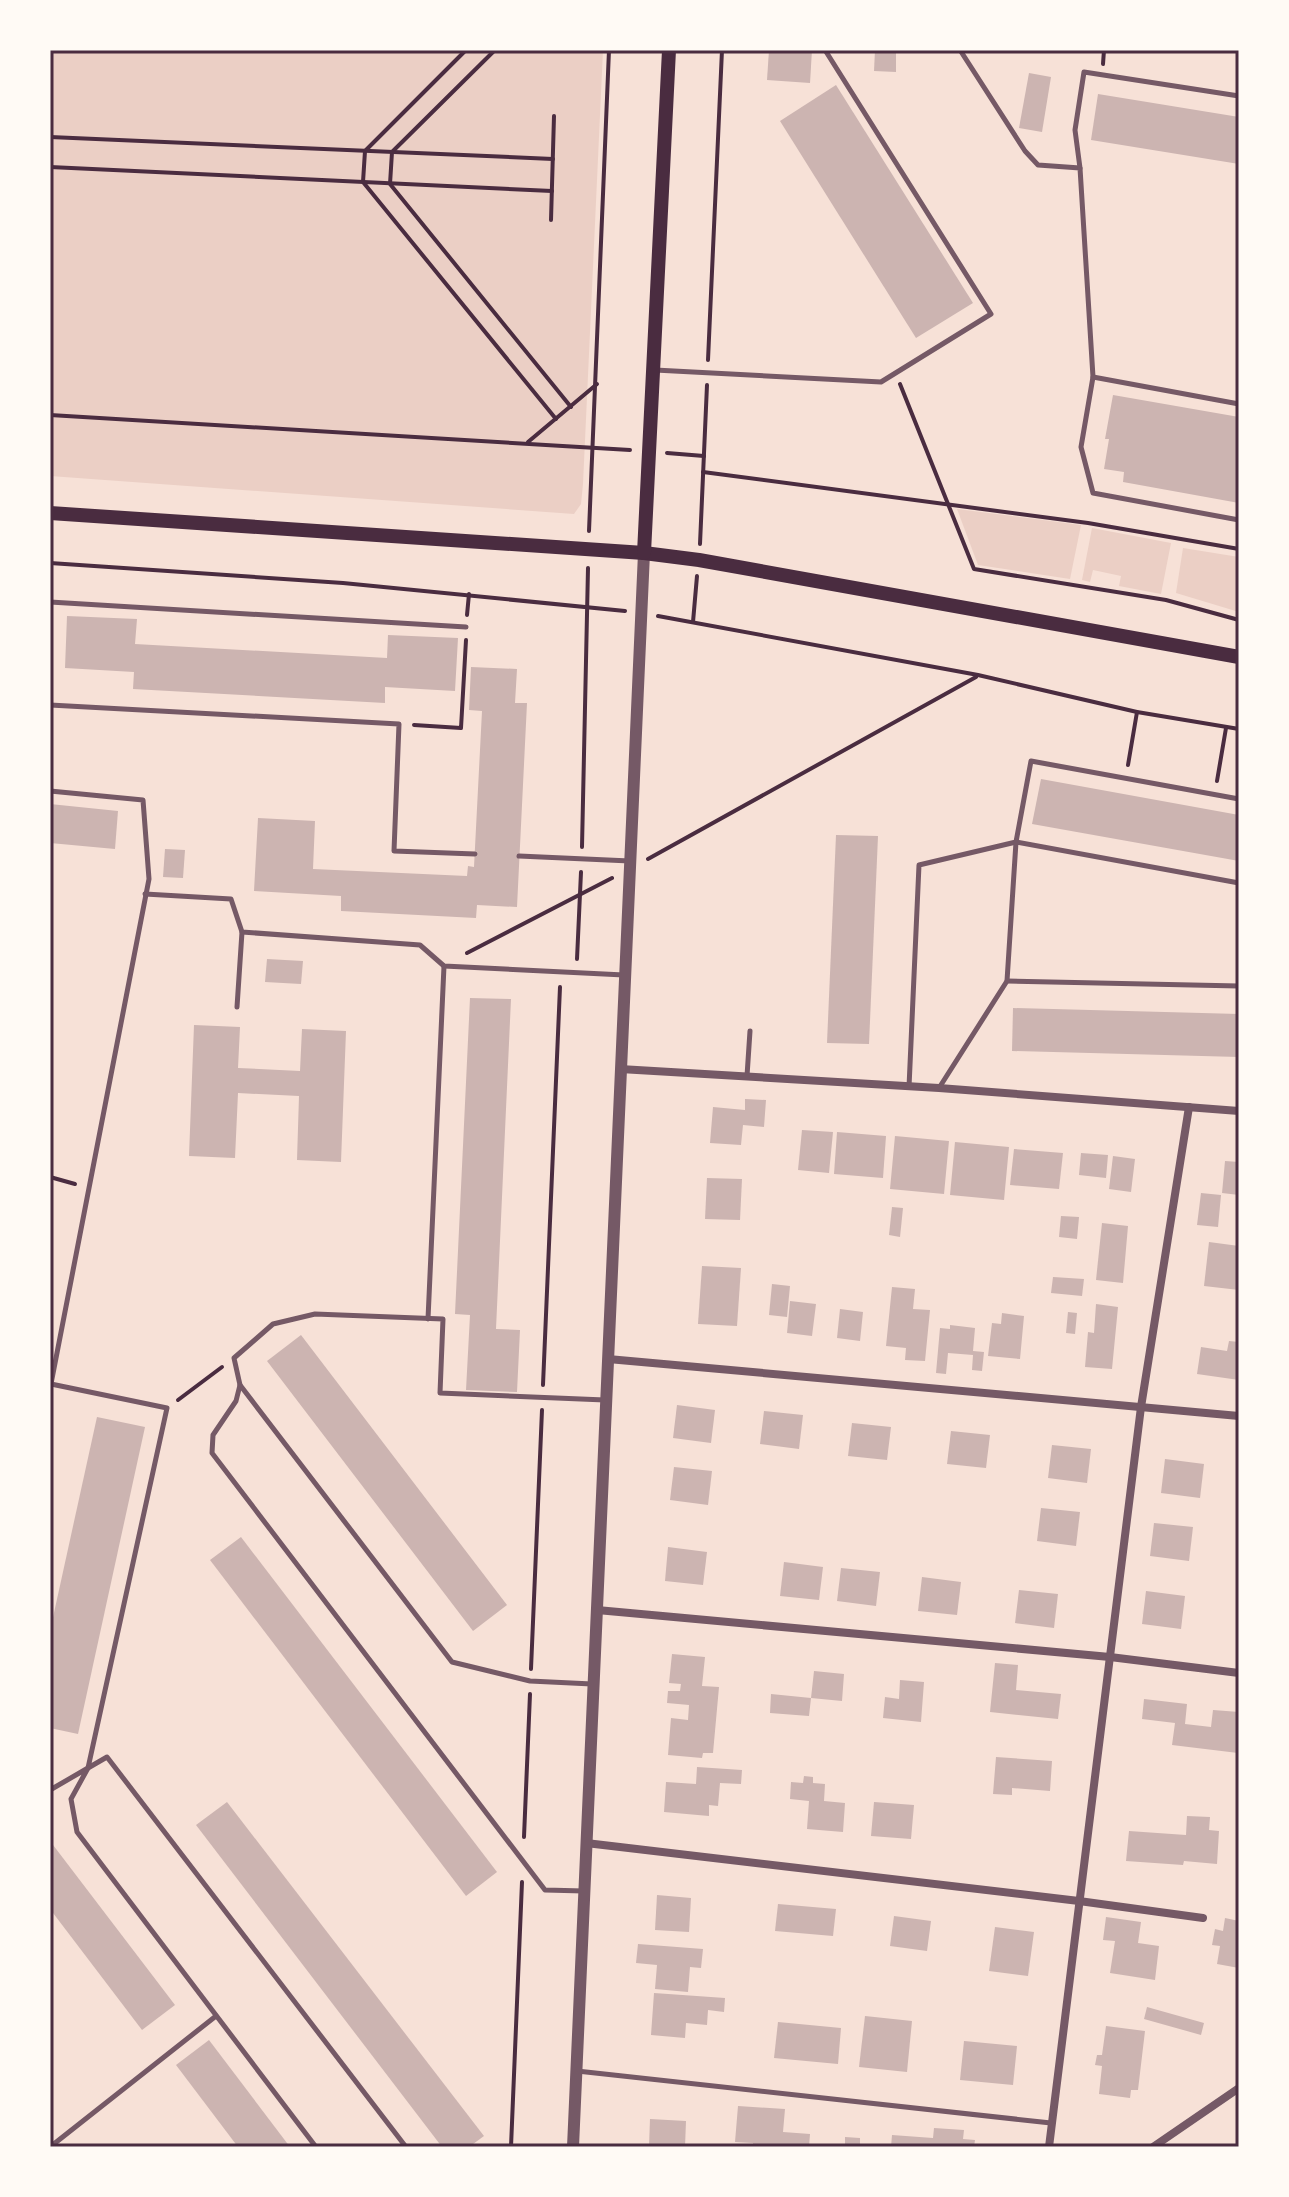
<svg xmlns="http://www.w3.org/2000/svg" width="1289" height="2197" font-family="Helvetica,sans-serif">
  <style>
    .green { fill: #ebcfc5 }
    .building { fill: #ccb4b1 }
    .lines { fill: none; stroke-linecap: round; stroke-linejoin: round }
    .path { stroke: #4a2c40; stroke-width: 4 }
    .service { stroke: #755966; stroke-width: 5 }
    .minor { stroke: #755966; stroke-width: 8 }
    .tertiary { stroke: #755966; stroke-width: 12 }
    .secondary { stroke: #4a2c40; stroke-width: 14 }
    .neatline { fill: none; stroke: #4a2c40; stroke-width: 3 }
  </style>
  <rect width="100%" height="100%" fill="#f7e1d7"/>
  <!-- green -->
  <g class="green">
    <polygon points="50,50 603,50 583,484 581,504 574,514 50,476"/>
    <polygon points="957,509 1081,525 1070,579 978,565"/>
    <polygon points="1092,528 1171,543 1161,594 1119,586 1121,576 1093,570 1090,582 1082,580"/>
    <polygon points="1183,548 1239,557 1239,612 1176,593"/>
  </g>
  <!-- building -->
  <g class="building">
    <polygon points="769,50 812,50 810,83 767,80"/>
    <polygon points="875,50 896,50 896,72 874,71"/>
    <polygon points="1029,73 1051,77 1042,132 1019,128"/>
    <polygon points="836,85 973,303 916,338 780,121"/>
    <polygon points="1098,94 1239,117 1239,164 1091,140"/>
    <polygon points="1113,395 1239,417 1239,503 1123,482 1124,472 1104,469 1109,439 1105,439"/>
    <polygon points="67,616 137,619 135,644 387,658 388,635 458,638 455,691 385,687 385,703 133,689 134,672 65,668"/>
    <polygon points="471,667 517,669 515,703 527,703 517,907 477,905 476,918 341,911 341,896 254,891 258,818 315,821 313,869 467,876 468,866 474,867 482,711 469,710"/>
    <polygon points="1041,779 1239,815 1239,861 1032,824"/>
    <polygon points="50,804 118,811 115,849 50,843"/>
    <polygon points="836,835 878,836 869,1044 827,1043"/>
    <polygon points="165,849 185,850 183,878 163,877"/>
    <polygon points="267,959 303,961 301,984 265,982"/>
    <polygon points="470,998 511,999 496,1329 520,1330 517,1392 466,1390 470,1315 455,1314"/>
    <polygon points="1013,1008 1239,1014 1239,1057 1012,1051"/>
    <polygon points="194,1025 240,1027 238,1068 300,1071 302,1029 346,1031 341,1162 297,1160 299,1096 238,1093 235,1158 189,1156"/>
    <polygon points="745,1099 766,1100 764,1127 743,1125 741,1145 710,1143 713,1107 745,1110"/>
    <polygon points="802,1130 833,1132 829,1173 798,1170"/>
    <polygon points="837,1132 886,1136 883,1178 834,1174"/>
    <polygon points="895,1136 949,1141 944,1194 890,1189"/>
    <polygon points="955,1142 1009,1147 1004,1200 950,1195"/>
    <polygon points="1014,1149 1063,1153 1059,1189 1010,1185"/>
    <polygon points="1081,1153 1108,1155 1106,1178 1079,1175"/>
    <polygon points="1113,1156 1135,1159 1131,1192 1109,1189"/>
    <polygon points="1225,1161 1239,1162 1239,1195 1222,1193"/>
    <polygon points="707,1178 742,1179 740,1220 705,1219"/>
    <polygon points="1201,1193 1221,1195 1218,1227 1197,1225"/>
    <polygon points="892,1207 903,1208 900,1237 889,1235"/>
    <polygon points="1061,1216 1079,1217 1077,1239 1059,1237"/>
    <polygon points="1102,1223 1128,1226 1123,1283 1096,1280"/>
    <polygon points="1209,1242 1239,1246 1239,1290 1204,1286"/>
    <polygon points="702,1266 741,1268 737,1326 698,1324"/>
    <polygon points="1053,1277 1084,1279 1082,1296 1051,1293"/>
    <polygon points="772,1284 790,1286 787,1317 769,1315"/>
    <polygon points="892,1287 915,1289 913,1309 930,1310 925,1361 905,1360 906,1348 886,1346"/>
    <polygon points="790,1301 816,1304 812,1336 787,1333"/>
    <polygon points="1096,1304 1118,1307 1112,1369 1085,1367 1088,1332 1094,1333"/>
    <polygon points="840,1309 863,1312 860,1341 837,1338"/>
    <polygon points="1068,1312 1077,1313 1075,1334 1066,1333"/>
    <polygon points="1002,1313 1024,1316 1020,1359 988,1356 992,1323 1001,1324"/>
    <polygon points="950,1325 975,1328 973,1351 984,1352 982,1371 972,1370 973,1355 948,1353 946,1374 936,1373 940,1328 950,1329"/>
    <polygon points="301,1335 507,1605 473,1631 267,1361"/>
    <polygon points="1229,1341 1239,1342 1239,1380 1197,1374 1201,1347 1227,1351"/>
    <polygon points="677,1405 715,1410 711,1443 673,1438"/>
    <polygon points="764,1411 803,1415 799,1449 760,1444"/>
    <polygon points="97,1417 145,1427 78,1734 50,1728 50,1631"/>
    <polygon points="852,1423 891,1427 887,1460 848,1456"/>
    <polygon points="951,1431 990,1435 986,1468 947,1464"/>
    <polygon points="1052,1445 1091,1449 1087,1483 1048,1478"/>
    <polygon points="1165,1459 1204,1464 1200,1498 1161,1493"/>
    <polygon points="674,1467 712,1471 708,1505 670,1500"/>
    <polygon points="1041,1508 1080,1512 1076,1546 1037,1541"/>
    <polygon points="1154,1523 1193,1527 1189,1561 1150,1556"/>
    <polygon points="241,1537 497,1872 466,1896 210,1560"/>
    <polygon points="668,1547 707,1552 703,1585 665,1581"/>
    <polygon points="784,1562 823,1567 819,1600 780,1596"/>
    <polygon points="841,1568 880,1572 876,1606 837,1601"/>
    <polygon points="922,1577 961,1582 957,1615 918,1611"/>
    <polygon points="1019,1590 1058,1594 1054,1628 1015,1623"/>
    <polygon points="1146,1591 1185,1596 1181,1629 1142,1624"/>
    <polygon points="672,1654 705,1657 702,1686 719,1687 713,1753 703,1753 702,1758 668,1755 671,1718 688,1720 689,1705 667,1703 668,1691 680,1691 681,1684 669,1683"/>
    <polygon points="995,1663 1018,1665 1016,1690 1061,1694 1058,1719 990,1712"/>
    <polygon points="814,1671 844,1674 842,1701 811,1698 809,1716 770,1713 771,1694 811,1698"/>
    <polygon points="900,1680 924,1682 921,1722 883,1718 885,1697 899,1699"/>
    <polygon points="1144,1699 1187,1704 1185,1724 1211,1727 1213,1710 1239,1712 1238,1753 1172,1745 1175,1723 1142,1719"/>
    <polygon points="996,1757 1052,1761 1050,1791 1012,1788 1012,1795 993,1794"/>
    <polygon points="697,1767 742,1770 741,1784 720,1783 718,1806 709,1805 709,1816 664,1812 666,1782 696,1784"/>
    <polygon points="804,1776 813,1777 813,1783 825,1784 824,1801 845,1803 843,1832 807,1829 809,1801 790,1799 791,1782 803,1783"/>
    <polygon points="227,1802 484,2136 469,2147 442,2147 196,1825"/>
    <polygon points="874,1802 914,1805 911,1839 871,1836"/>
    <polygon points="1187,1816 1210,1817 1209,1830 1219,1831 1217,1864 1184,1861 1183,1865 1126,1861 1129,1831 1186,1835"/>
    <polygon points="50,1841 175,2005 142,2030 50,1909"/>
    <polygon points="657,1895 691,1898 689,1932 655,1930"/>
    <polygon points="778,1904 836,1909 833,1936 775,1931"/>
    <polygon points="894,1916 931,1921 927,1951 890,1946"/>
    <polygon points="1106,1917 1141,1922 1138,1943 1159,1946 1155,1980 1110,1973 1115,1941 1103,1940"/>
    <polygon points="1225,1918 1239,1921 1239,1968 1217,1964 1220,1946 1212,1945 1215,1929 1223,1931"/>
    <polygon points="995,1927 1034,1932 1028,1976 989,1971"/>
    <polygon points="638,1944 703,1949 701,1968 690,1967 688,1992 655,1989 657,1965 636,1963"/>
    <polygon points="654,1993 725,1998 724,2012 708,2010 707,2025 686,2023 685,2038 651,2035"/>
    <polygon points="1147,2007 1204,2023 1201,2035 1144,2019"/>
    <polygon points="865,2016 912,2021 907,2072 859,2067"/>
    <polygon points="778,2022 841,2028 838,2064 774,2058"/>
    <polygon points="1106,2026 1145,2031 1138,2090 1131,2090 1130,2098 1099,2094 1102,2066 1095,2065 1097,2055 1102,2055"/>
    <polygon points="209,2040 290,2147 238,2147 176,2065"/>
    <polygon points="964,2041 1017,2046 1013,2085 960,2080"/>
    <polygon points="738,2106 785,2109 783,2132 810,2134 809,2147 753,2147 753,2143 735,2142"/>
    <polygon points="650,2119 686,2121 685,2147 649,2147"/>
    <polygon points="934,2128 964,2130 963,2139 975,2140 974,2147 891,2147 892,2135 933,2138"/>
    <polygon points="845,2137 860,2138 860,2147 845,2147"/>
  </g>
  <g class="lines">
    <!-- path -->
    <g class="path">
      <polyline points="466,50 365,151 363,182 556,419"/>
      <polyline points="495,50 392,152 390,184 571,407"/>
      <polyline points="1103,64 1104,50"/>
      <polyline points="50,137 553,159"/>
      <polyline points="50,167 552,191"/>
      <polyline points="551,220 554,116"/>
      <polyline points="708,360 722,50"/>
      <polyline points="900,384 974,569 1166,600 1239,620"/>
      <polyline points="50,415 630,450"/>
      <polyline points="528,442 597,384"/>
      <polyline points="667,453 704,456"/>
      <polyline points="703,472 1088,523 1239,549"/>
      <polyline points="589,531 609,50"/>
      <polyline points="700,544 707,385"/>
      <polyline points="50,563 343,583 625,611"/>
      <polyline points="467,615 469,594"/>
      <polyline points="658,616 978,675 1137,712 1239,729"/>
      <polyline points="693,622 697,576"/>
      <polyline points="414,725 461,728 466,640"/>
      <polyline points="1128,765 1137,712"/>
      <polyline points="1217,781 1226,728"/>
      <polyline points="582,847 588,568"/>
      <polyline points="648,859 976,677"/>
      <polyline points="467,953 612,878"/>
      <polyline points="577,959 581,872"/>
      <polyline points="50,1177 75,1184"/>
      <polyline points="543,1385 560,987"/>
      <polyline points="178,1400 222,1367"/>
      <polyline points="531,1669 542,1410"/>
      <polyline points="524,1837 530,1694"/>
      <polyline points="511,2147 522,1882"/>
    </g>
    <!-- service -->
    <g class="service">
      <polyline points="960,50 1025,151 1038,165 1080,168 1093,377 1081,447 1093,493 1239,520"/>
      <polyline points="1080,168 1075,130 1084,72 1239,96"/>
      <polyline points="655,370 881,382 991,314 825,50"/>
      <polyline points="1093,377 1239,404"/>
      <polyline points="50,602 466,627"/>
      <polyline points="50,705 399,724 394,851 475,854"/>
      <polyline points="50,791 143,800 149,879 50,1389"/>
      <polyline points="519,856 630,861"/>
      <polyline points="145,894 231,899 242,932 420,945 444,966 624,975"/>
      <polyline points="1007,981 1239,986"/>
      <polyline points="237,1007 242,932"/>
      <polyline points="747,1076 750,1031"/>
      <polyline points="909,1087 919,865 1016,842 1031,761 1239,799"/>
      <polyline points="939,1088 1007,981 1016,842 1239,883"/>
      <polyline points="428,1319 444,966"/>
      <polyline points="51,1384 167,1408 88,1768 107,1757 406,2147"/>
      <polyline points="240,1385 452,1662 530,1681 592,1684"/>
      <polyline points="50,1790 88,1768 71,1799 77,1832 316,2147"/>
      <polyline points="584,1891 545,1890 212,1453 213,1435 236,1401 240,1385 234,1358 273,1324 315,1314 443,1319 440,1393 605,1400"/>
      <polyline points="577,2071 1051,2123"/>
      <polyline points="50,2147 216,2016"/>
    </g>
    <!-- minor -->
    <g class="minor">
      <polyline points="620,1069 939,1088 1239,1111"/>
      <polyline points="608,1359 1239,1416"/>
      <polyline points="597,1610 1110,1657 1239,1673"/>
      <polyline points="586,1843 1079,1901 1203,1918"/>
      <polyline points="1049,2147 1141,1407 1189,1107"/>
      <polyline points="1153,2147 1239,2088"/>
    </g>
    <!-- tertiary -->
    <polyline class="tertiary" points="573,2147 644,553"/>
    <!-- secondary -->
    <g class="secondary">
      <polyline points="50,513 644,553 699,560 1239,657"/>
      <polyline points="644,553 669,50"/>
    </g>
  </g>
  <!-- border -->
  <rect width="1289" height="2197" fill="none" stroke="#fffaf5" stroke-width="104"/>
  <rect x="52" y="52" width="1185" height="2093" class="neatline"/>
</svg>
